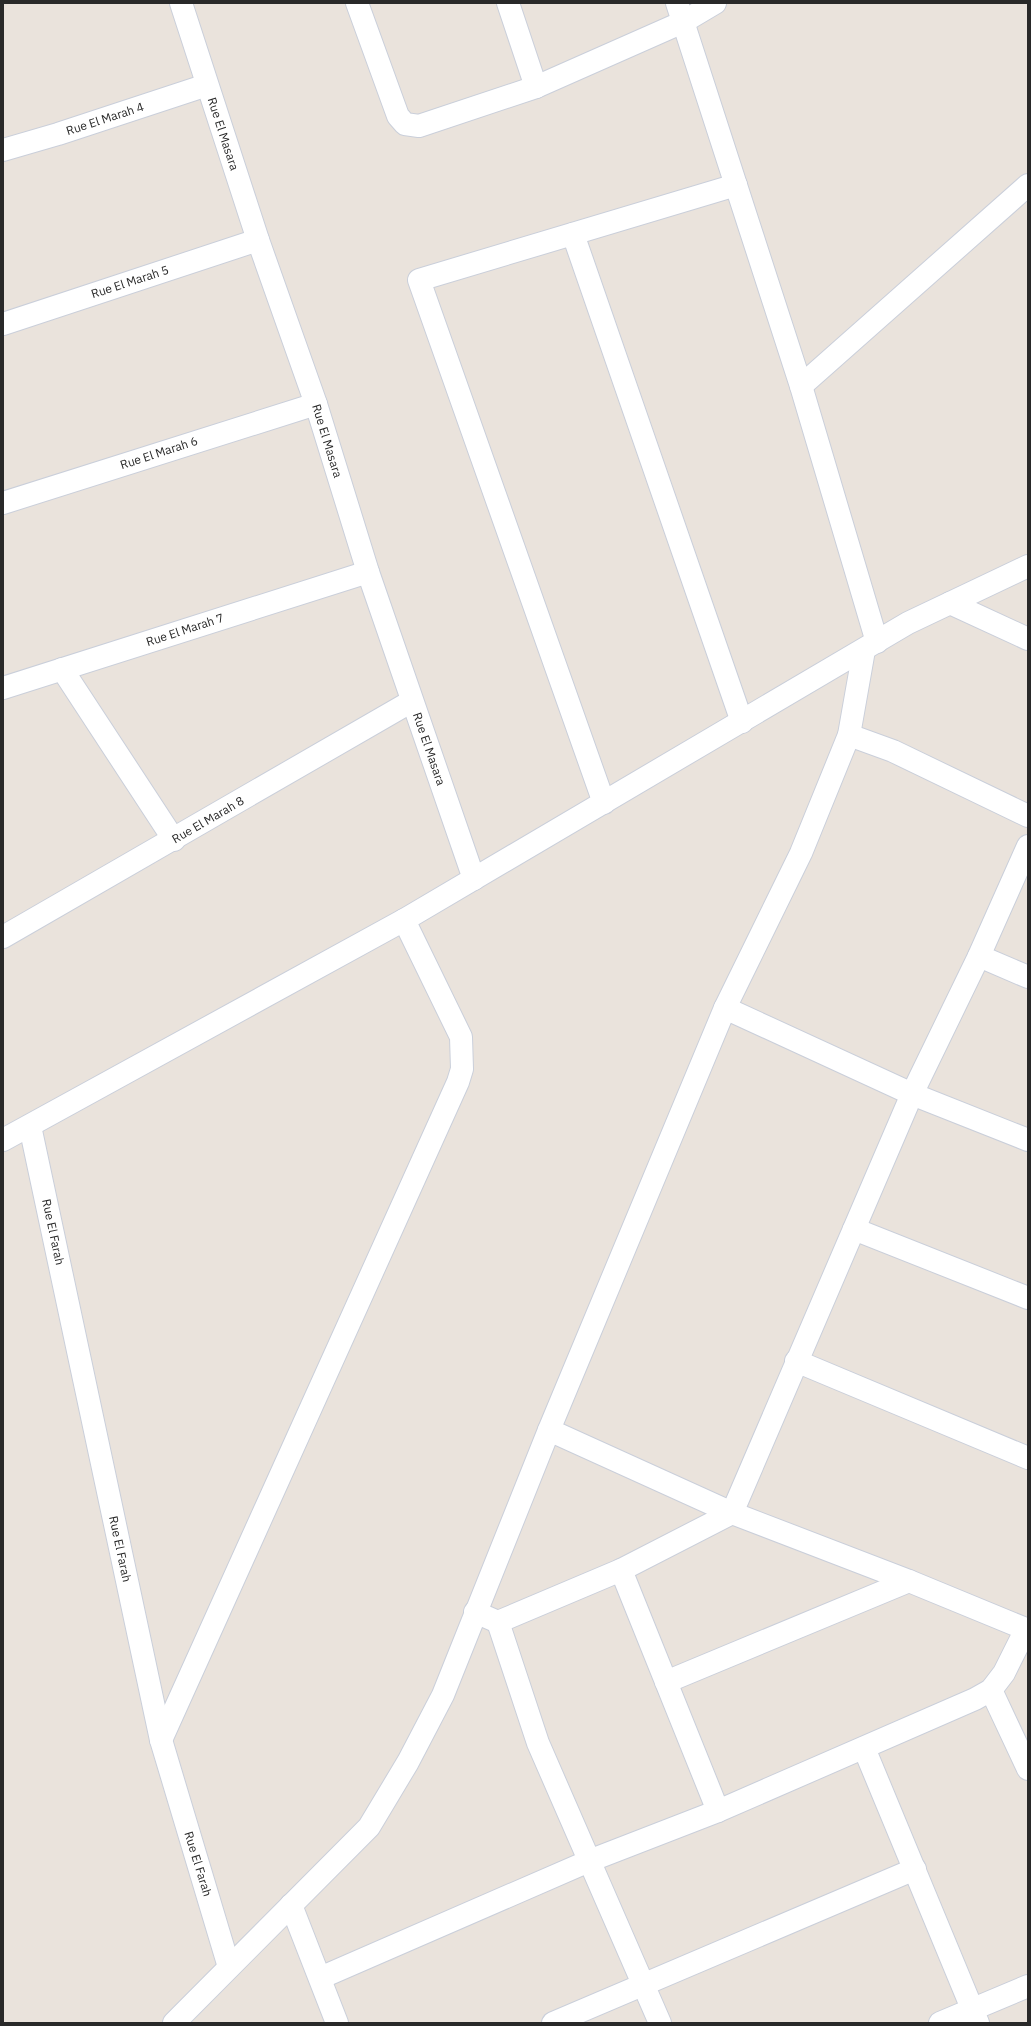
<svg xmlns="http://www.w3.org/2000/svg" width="1031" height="2026" font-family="'IBM Plex Sans',sans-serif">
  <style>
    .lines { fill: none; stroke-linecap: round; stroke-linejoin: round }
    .minor-casing { stroke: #cacfda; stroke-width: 24 }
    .minor { stroke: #fff; stroke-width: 22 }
    .labels { text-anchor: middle; stroke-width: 3; stroke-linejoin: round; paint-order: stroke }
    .street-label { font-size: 12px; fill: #292929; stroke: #fff }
  </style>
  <rect width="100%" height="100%" fill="#eae3dc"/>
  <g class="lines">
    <defs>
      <g id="minor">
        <polyline points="181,3 258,240 316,404 368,572 474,879"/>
        <polyline points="357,3 398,116 405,124 419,126 536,87 683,22 715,3"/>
        <polyline points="508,3 536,87"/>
        <polyline points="677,3 801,386 877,642"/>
        <polyline points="3,150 58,134 207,85"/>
        <polyline points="573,234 742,722"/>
        <polyline points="3,324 258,240"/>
        <polyline points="801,386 1028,185"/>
        <polyline points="3,503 316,404"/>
        <polyline points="950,603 1028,639"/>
        <polyline points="62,669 174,840"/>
        <polyline points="3,688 368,572"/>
        <polyline points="849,735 893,751 1028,816"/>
        <polyline points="604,803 419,280 736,185"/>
        <polyline points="3,937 412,701"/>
        <polyline points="979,956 1028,977"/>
        <polyline points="725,1008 912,1094 1028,1140"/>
        <polyline points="30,1126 161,1740 229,1967"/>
        <polyline points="3,1140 404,920 908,623 1028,566"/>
        <polyline points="854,1229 1028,1298"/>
        <polyline points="796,1361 1028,1458"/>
        <polyline points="549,1430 732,1513 909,1581 1028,1630"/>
        <polyline points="621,1570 718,1811"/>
        <polyline points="475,1612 498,1622 621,1570 732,1513 912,1094 979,956 1028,846"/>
        <polyline points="498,1622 538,1743 660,2023"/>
        <polyline points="666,1682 909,1581"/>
        <polyline points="991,1690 1028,1769"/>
        <polyline points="161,1740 458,1082 462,1069 461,1037 404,920"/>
        <polyline points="864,1748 978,2023"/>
        <polyline points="291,1905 337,2023"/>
        <polyline points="320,1978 589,1861 718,1811 975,1699 991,1690 1004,1673 1026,1629"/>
        <polyline points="174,2023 369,1827 408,1762 443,1695 549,1430 725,1008 801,853 849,735 864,650"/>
        <polyline points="553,2023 915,1869"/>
        <polyline points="940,2023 1028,1986"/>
      </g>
    </defs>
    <!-- minor casing -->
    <use href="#minor" class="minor-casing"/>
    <!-- minor -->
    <use href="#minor" class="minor"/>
  </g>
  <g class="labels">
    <!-- street labels -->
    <g class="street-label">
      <text transform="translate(105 119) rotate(-18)" y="4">Rue El Marah 4</text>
      <text transform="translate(223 134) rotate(72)" y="4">Rue El Masara</text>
      <text transform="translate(130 282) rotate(-18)" y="4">Rue El Marah 5</text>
      <text transform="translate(327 441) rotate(73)" y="4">Rue El Masara</text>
      <text transform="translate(159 453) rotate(-18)" y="4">Rue El Marah 6</text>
      <text transform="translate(185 630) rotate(-18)" y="4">Rue El Marah 7</text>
      <text transform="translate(429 749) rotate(71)" y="4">Rue El Masara</text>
      <text transform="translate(208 820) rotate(-30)" y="4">Rue El Marah 8</text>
      <text transform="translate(53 1232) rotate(78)" y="4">Rue El Farah</text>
      <text transform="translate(120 1549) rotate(78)" y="4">Rue El Farah</text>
      <text transform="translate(198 1864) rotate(73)" y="4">Rue El Farah</text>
    </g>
  </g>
  <!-- border -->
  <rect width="1031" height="2026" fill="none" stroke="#292929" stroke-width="8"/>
</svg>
